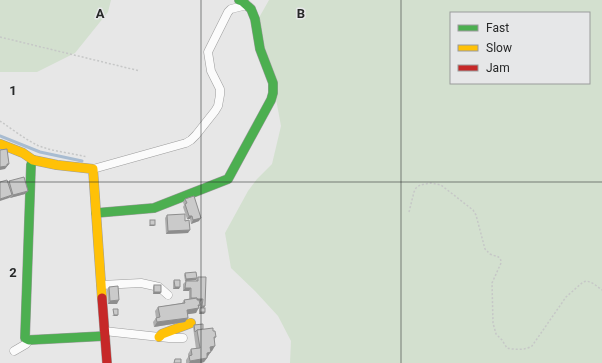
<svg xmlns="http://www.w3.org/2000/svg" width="602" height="363" font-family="Roboto,sans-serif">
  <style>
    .green { fill: #d3e0cf; fill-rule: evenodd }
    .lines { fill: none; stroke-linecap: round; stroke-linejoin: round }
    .stream { stroke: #a8bcd1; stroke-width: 3 }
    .street-casing { stroke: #9d9d9d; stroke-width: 9 }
    .fast-casing { stroke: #9d9d9d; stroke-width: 10 }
    .slow-casing { stroke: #9d9d9d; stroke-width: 10 }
    .jam-casing { stroke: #9d9d9d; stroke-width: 10 }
    .path { stroke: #c6c7c7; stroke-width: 1.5; stroke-dasharray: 2 2; stroke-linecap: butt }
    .street { stroke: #fbfbfb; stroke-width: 8 }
    .fast { stroke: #4caf50; stroke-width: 9 }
    .slow { stroke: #ffc107; stroke-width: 9 }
    .jam { stroke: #c62828; stroke-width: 9 }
    .wall { fill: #aeaeae }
    .shaded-wall { fill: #8d8d8d }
    .building { fill: #cacaca; stroke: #8d8d8d }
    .grid { fill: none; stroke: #272828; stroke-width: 1; stroke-opacity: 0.55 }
    .grid-label { font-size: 13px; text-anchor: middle; font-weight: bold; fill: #272828; stroke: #e6e7e8; stroke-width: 3; stroke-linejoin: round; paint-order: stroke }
  </style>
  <rect width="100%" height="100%" fill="#e7e7e7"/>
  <!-- green -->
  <g class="green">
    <polygon points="0,0 111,0 108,12 75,53 37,72 0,72"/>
    <path d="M269 0H602V363H290L291 341 278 316 255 291 231 268 225 233 248 191 257 179 272 164 281 126 274 88 256 23ZM451 13H589V83H451Z"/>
  </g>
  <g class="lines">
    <!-- stream -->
    <polyline class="stream" points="0,136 40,152 82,161"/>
    <defs>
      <g id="street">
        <polyline points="93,169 186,143 191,140 196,135 215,111 218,106 220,95 220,89 211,71 208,52 228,12 231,9 247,5"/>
        <polyline points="101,285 141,283 159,287 168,295"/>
        <polyline points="104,331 169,338 183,338"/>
        <polyline points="14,351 26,344 29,340"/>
      </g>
      <g id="fast">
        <polyline points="33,160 31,165 25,338 29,340 105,336"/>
        <polyline points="96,213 154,208 228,179 271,100 273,93 273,83 260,49 255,19 251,9 242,1 239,0"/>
      </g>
      <g id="slow">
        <polyline points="0,144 23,153 33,160 57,165 93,169 102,298"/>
        <polyline points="159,337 162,334 191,323"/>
      </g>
      <polyline id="jam" points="102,298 107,363"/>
    </defs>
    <!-- street casing -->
    <use href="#street" class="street-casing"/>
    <!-- fast casing -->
    <use href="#fast" class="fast-casing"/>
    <!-- slow casing -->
    <use href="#slow" class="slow-casing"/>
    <!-- jam casing -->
    <use href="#jam" class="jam-casing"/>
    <!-- path -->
    <g class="path">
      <polyline points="0,37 140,71"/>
      <path d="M0 121C12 129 26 140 39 146 55 152 72 153 87 157"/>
      <path d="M409 212 414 192 416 188 420 185 431 183 441 185 473 210 476 215 485 249C487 251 488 252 490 254 496 257 501 255 501 263L492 283 493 323 496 334 502 340 507 348C515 350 526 350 532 346L566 297 583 282C590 279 596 286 602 290"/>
    </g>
    <!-- street -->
    <use href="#street" class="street"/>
    <!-- fast -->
    <use href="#fast" class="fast"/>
    <!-- slow -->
    <use href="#slow" class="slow"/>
    <!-- jam -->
    <use href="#jam" class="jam"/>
  </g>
  <!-- wall -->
  <g class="wall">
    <polygon points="9,181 25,194 10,198 10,197 9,198 8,183"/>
    <polygon points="185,199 199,221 191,224 190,219 187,219 183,207 184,205 183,202"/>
    <polygon points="167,215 185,221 188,233 166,234 165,218"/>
    <polygon points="185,273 196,280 186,281 196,281 196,280 198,277 205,306 204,308 205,312 204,314 199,314 199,310 200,308 200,302 200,305 196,313 187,314 185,322 154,327 153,322 156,318 155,311 158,307 182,303 184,300 189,299 189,291 183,291 183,284 186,281 185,281 184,275"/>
    <polygon points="174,280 179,289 173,289 173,282"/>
    <polygon points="154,285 161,292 160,294 153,294 153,287"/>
    <polygon points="109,287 117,304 108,304 107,290"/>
    <polygon points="194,325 203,329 213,331 216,337 214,340 212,351 211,351 207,358 204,362 201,363 186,363 186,360 188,357 188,354 191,349 196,349 193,327"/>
  </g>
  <!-- shaded-wall -->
  <g class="shaded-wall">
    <polygon points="7,164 9,164 5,169 0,170 0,167"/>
    <polygon points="28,191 25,194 10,198 13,195"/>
    <polygon points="12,195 9,198 0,201 0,199"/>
    <polygon points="189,216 192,216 190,219 187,219"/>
    <polygon points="201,218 199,221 191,224 193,220"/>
    <polygon points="150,225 155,225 154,226 149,226"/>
    <polygon points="190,230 188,233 166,234 168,231"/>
    <polygon points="197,278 196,280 185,281 186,279"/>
    <polygon points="175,287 180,287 179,289 173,289"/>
    <polygon points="185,288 191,288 189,291 183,291"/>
    <polygon points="154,292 161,292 160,294 153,294"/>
    <polygon points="191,298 203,299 200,302 189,301"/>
    <polygon points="119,300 117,304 108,304 110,301"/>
    <polygon points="198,305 200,305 196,313 183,315 187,310"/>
    <polygon points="202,306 205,306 203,309 200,309"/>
    <polygon points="200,312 205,312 204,314 199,314"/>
    <polygon points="114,315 118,315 117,316 112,316"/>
    <polygon points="188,318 185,322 154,327 157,322"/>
    <polygon points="215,346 212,351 207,352 210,347"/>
    <polygon points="211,352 207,357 207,353"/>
    <polygon points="207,358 204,362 201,363 189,363 190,361"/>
  </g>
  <!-- building -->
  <g class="building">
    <polygon points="7,149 9,164 7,164 7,166 0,167 0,150"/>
    <polygon points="24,177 28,191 13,195 9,181"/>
    <polygon points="7,180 12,195 0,199 0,182"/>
    <polygon points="194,196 201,218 193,220 192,216 189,216 185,204 187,203 185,199"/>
    <polygon points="185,214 185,221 189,220 190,230 168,231 167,215"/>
    <rect x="150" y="220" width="5" height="5"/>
    <polygon points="196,272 197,278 186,279 185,273"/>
    <polygon points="198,277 206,277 205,306 202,306 203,299 197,299 197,298 191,298 191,288 185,288 186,281 198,281"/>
    <polygon points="174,280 180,280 180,287 175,287"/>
    <rect x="154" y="285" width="7" height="7"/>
    <polygon points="118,286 119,300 110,301 109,287"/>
    <polygon points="197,298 197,300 199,300 200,305 198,305 199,308 187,310 188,318 157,322 156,318 160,317 158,307 185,303 184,300"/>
    <rect x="200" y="308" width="5" height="4"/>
    <polygon points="113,309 118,309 118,315 114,315"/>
    <polygon points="203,324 203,329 197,330 195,332 194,325"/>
    <polygon points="213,328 213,331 215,331 216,337 214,337 215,346 210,347 211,352 207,353 207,358 190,361 189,356 192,355 191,349 200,348 197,330"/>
    <polygon points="175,359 181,359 181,363 174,363"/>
  </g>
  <!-- grid -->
  <path class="grid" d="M201 0V363M401 0V363M0 182H602"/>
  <g class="grid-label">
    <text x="100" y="18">A</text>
    <text x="301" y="18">B</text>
    <text x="13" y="95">1</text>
    <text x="13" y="277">2</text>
  </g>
  <!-- legend -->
  <rect x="450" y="12" width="140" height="72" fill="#e6e7e8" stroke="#9a9b9b"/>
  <rect x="458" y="25" width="20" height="6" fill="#4caf50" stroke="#9a9b9b"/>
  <text x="486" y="32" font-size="12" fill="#272828">Fast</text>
  <rect x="458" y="45" width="20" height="6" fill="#ffc107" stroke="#9a9b9b"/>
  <text x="486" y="52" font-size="12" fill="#272828">Slow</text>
  <rect x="458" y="65" width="20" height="6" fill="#c62828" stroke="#9a9b9b"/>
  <text x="486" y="72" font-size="12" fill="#272828">Jam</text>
</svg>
